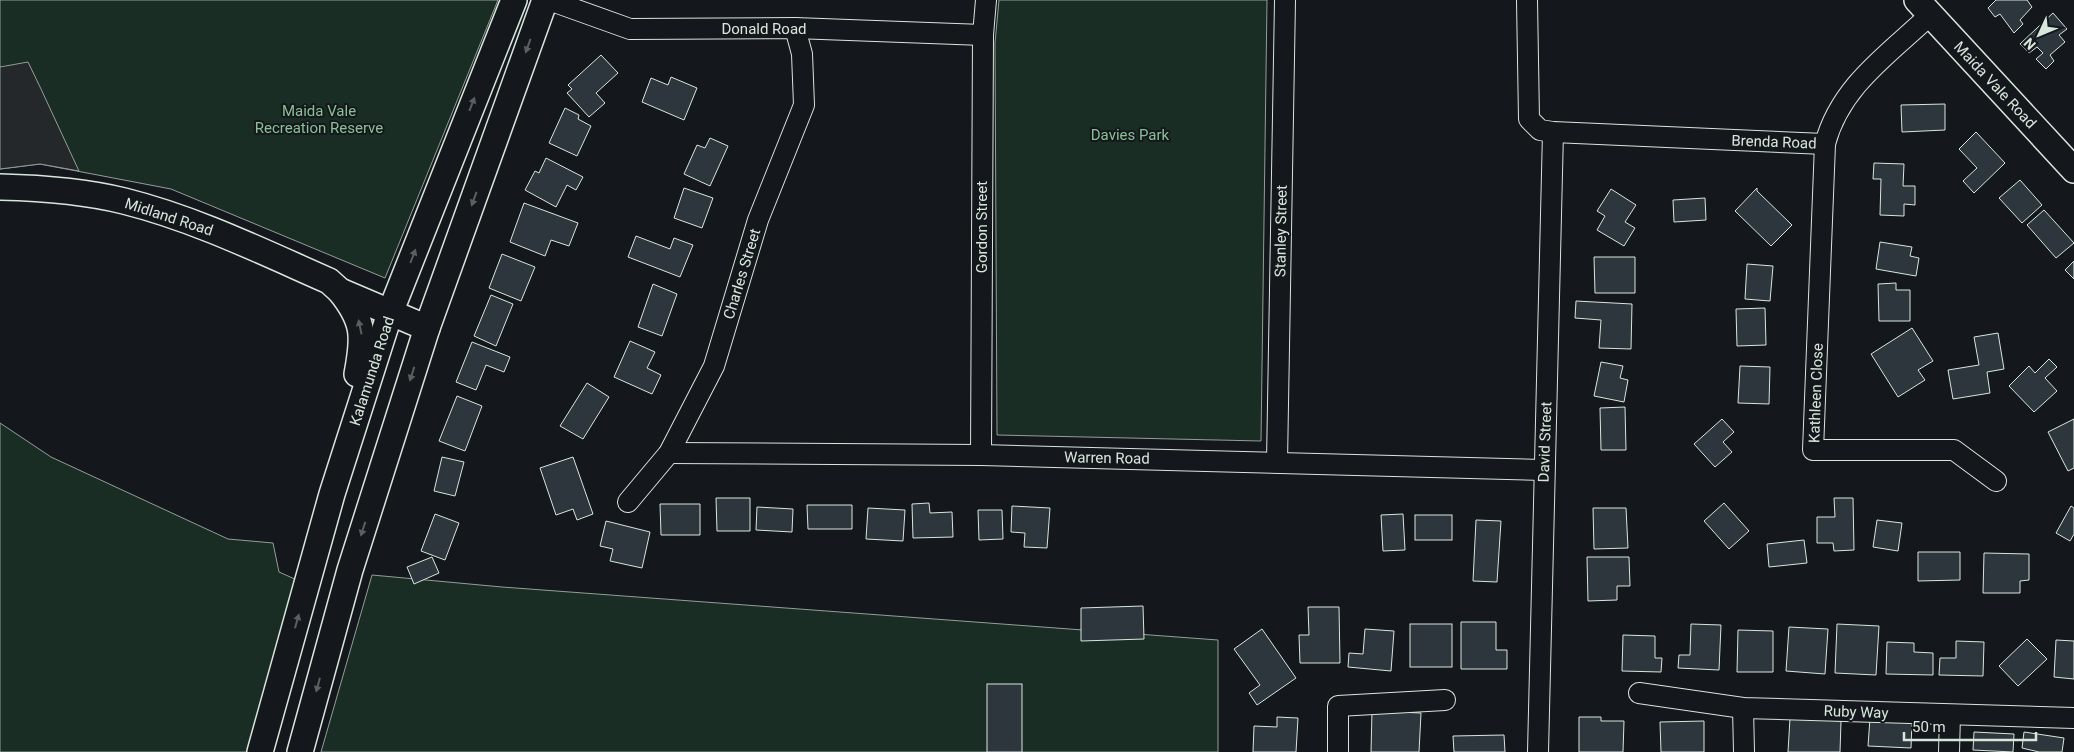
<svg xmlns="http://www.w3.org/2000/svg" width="2074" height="752" font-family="Roboto,sans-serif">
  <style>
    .green { fill: #1a2d24; stroke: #939e99 }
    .parking { fill: #24282b; stroke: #939e99 }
    .building { fill: #2c363c; stroke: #d8e6dc }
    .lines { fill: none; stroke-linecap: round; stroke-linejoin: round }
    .minor-casing { stroke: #d8e6dc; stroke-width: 22 }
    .major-casing { stroke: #d8e6dc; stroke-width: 28 }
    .minor { stroke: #14181c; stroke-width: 20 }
    .major { stroke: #14181c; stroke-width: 25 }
    .oneway { fill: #59605f }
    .labels { text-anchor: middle; stroke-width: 4; stroke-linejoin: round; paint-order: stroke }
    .street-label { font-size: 15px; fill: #d8e6dc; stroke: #14181c }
    .park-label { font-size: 15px; fill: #8ac095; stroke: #14181c }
  </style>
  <rect width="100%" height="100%" fill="#14181c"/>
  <!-- green -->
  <g class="green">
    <polygon points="0,0 498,0 385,278 171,189 40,164 0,169"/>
    <polygon points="999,0 1267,0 1261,441 997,435 995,43"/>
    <polygon points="0,423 51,457 228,539 273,543 279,572 297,580 247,752 0,752"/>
    <polygon points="372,575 502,587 1218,640 1218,752 321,752"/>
  </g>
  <!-- parking -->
  <polygon class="parking" points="28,62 41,89 79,171 40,164 0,169 0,67"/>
  <!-- building -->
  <g class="building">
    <polygon points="1996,0 2027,0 2032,7 2020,20 2023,24 2014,33 2000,14 1995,17 1988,8"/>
    <polygon points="2053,13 2067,29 2059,35 2065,42 2050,55 2054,61 2046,69 2036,59 2043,53 2037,47 2029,53 2020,44"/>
    <polygon points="601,55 618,73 596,93 605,103 589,117 567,93 572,89 568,85"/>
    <polygon points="671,77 697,88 684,120 642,102 651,78 668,85"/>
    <polygon points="1945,104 1945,130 1902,132 1901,105"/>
    <polygon points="565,108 579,115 578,119 591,126 577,156 549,143"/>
    <polygon points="1976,132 2005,163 1974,193 1963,181 1977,168 1959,149"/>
    <polygon points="710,138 728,146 710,186 684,174 697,145 705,148"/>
    <polygon points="546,158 583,177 576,190 567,185 556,207 525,190 535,171 539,173"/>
    <polygon points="1874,163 1904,164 1903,186 1915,186 1915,205 1904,204 1904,216 1880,215 1881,179 1873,179"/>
    <polygon points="2020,180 2042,205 2022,223 1999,198"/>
    <polygon points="684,188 713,198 702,228 674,218"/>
    <polygon points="1757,188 1757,191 1792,225 1771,246 1735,211"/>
    <polygon points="1611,189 1636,205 1625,222 1635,228 1624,246 1597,230 1605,216 1597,211"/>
    <polygon points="1705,198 1706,220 1674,222 1673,200"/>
    <polygon points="524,203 578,223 569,246 551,240 545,256 510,242"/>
    <polygon points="2044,210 2074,243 2056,258 2027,225"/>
    <polygon points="636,236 670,249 674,238 693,245 680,277 628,257"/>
    <polygon points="1880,242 1912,247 1910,256 1919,258 1916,276 1876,269"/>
    <polygon points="502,254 535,267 521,301 489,288"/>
    <polygon points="1594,257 1635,257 1635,293 1595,293"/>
    <polygon points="2074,261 2074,279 2065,270"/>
    <polygon points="1747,264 1773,266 1770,301 1745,299"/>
    <polygon points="1896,283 1896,290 1910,290 1910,321 1879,321 1878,284"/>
    <polygon points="653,284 677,294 662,336 638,327"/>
    <polygon points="491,295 513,304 496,346 474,336"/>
    <polygon points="1576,301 1632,304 1631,349 1599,348 1601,320 1575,318"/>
    <polygon points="1765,308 1766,345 1737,346 1736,309"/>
    <polygon points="1912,328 1933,361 1918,370 1925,380 1898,397 1871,354"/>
    <polygon points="1998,333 2004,369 1987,372 1990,393 1953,399 1948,370 1979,365 1974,337"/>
    <polygon points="630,341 655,352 647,368 661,375 652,394 614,377"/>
    <polygon points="472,342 510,357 504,372 486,365 476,390 456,382"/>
    <polygon points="2049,359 2057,367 2045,378 2057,391 2034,412 2009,386 2029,366 2035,373"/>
    <polygon points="1601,362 1623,366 1620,378 1628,380 1624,402 1594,396"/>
    <polygon points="1740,366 1770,367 1769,404 1738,403"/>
    <polygon points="587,383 609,397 583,439 560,426"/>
    <polygon points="457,396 482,406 465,451 439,441"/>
    <polygon points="1625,407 1626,450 1601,450 1600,408"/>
    <polygon points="1722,419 1734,432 1723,442 1732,452 1715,467 1694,444"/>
    <polygon points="2074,419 2074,468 2068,471 2048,432"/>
    <polygon points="442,457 464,462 455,496 434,491"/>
    <polygon points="573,457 593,514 577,520 573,509 556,515 540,468"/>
    <polygon points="716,498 750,498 750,531 717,531"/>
    <polygon points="1834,498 1853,498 1854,550 1834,551 1833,543 1817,543 1817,517 1835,517"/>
    <polygon points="929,503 930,513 952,512 953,537 913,538 912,504"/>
    <polygon points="1724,503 1749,531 1729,549 1704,521"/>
    <polygon points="660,504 700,504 700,535 661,535"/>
    <polygon points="807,505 852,505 852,529 808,529"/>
    <polygon points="1012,506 1050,508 1047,548 1024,547 1025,533 1011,532"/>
    <polygon points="2071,506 2074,508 2074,534 2070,541 2056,533"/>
    <polygon points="757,507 793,509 792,532 756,530"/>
    <polygon points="868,508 905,510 903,541 866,539"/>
    <polygon points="1593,508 1626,508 1628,548 1594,549"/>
    <polygon points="978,510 1002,510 1003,539 979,540"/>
    <polygon points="435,514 459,523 445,560 421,551"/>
    <polygon points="1403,514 1405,550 1383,551 1381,515"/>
    <rect x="1415" y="515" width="37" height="25"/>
    <polygon points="1476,520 1501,521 1497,582 1473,581"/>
    <polygon points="1877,520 1902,523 1898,551 1873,547"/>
    <polygon points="606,521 650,532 642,568 610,561 613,549 600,546"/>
    <polygon points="1804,540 1807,563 1769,567 1767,544"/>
    <polygon points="1918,552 1960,552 1960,580 1918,581"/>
    <polygon points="1984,553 2029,554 2029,580 2020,581 2020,593 1983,593"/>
    <polygon points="432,557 439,573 414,584 407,567"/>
    <polygon points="1587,557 1629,557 1630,586 1617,586 1617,600 1588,601"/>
    <polygon points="1143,606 1144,639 1081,641 1081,608"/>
    <polygon points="1308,607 1339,607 1340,663 1300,663 1299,635 1309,635"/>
    <polygon points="1461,622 1496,622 1496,650 1507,650 1507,669 1461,669"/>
    <rect x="1410" y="624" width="42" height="43"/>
    <polygon points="1691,624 1721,625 1719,670 1678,668 1679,655 1690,655"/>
    <polygon points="1837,624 1879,626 1876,675 1835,673"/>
    <polygon points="1789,627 1828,629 1825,674 1786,671"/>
    <polygon points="1262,629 1296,678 1257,705 1249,693 1260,685 1234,649"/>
    <polygon points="1365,629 1394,631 1391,671 1348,667 1349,653 1363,654"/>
    <polygon points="1738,630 1773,631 1773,672 1737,672"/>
    <polygon points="1623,635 1655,636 1655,658 1662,658 1661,672 1622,671"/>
    <polygon points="2027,639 2047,659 2018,686 1999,666"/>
    <polygon points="2056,640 2074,641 2074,679 2054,677"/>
    <polygon points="1956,641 1984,642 1983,676 1939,675 1940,658 1956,658"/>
    <polygon points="1887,642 1914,643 1914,652 1933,653 1933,675 1886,674"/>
    <rect x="987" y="684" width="35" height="68"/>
    <polygon points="1372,711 1421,713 1419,752 1371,752"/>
    <polygon points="1277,717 1298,718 1296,752 1253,752 1254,726 1277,727"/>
    <polygon points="1579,717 1601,717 1601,721 1624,721 1623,752 1579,752"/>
    <polygon points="1790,718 1841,721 1840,752 1788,752"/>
    <polygon points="1870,718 1912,720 1911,748 1868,746"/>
    <polygon points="1704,721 1704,752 1661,752 1660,722"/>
    <polygon points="1974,732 2014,734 2013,752 1973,750"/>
    <polygon points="2024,732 2064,738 2062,752 2039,752 2022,748"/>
    <polygon points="1504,735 1505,752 1454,752 1453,736"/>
  </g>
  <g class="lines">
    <defs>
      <g id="minor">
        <polyline points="549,0 630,29 795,28 983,35"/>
        <path d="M1527 0 1529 119 1540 130 1553 132 1825 144C1840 86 1889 54 1930 15"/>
        <polyline points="1825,144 1813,450 1954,450 1996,481"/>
        <polyline points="669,453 981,455 1544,470"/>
        <polyline points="981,455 983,35 986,0"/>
        <polyline points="1277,462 1285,0"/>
        <polyline points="628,502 669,453 714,366 758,220 804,105 802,54 795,28"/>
        <polyline points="1639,693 1743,708 2074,718"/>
        <polyline points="1743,708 1744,752"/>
        <polyline points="1338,752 1338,706 1445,700"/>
        <polyline points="1538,752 1553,132"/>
        <polyline points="1949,752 1950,715"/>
      </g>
      <g id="major">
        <polyline points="1917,0 2074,170"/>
        <path d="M0 187C41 188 84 191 124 201 196 219 263 252 329 281L340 291 427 328"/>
        <path d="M340 291C365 322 364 337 357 374"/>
        <polyline points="260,752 332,494 390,313 514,0"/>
        <polyline points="300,752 350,570 427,328 545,0"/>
      </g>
    </defs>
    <!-- minor casing -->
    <use href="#minor" class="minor-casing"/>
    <!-- major casing -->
    <use href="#major" class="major-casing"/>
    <!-- minor -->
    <use href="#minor" class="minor"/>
    <!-- major -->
    <use href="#major" class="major"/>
  </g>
  <!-- one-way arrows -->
  <defs><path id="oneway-solid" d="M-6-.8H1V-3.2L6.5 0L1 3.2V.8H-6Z" transform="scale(1.25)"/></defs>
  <g class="oneway">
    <use href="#oneway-solid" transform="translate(528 46) rotate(110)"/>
    <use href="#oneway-solid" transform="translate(472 104) rotate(-69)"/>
    <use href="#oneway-solid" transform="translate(474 199) rotate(110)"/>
    <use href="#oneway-solid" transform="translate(413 256) rotate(-69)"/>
    <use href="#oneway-solid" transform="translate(360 327) rotate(-102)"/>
    <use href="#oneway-solid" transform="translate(412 374) rotate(108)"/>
    <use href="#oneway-solid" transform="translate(363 529) rotate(108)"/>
    <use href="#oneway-solid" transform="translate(297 621) rotate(-74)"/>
    <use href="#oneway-solid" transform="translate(318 685) rotate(105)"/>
  </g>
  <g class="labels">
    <!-- street labels -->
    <g class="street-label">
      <text x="764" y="34">Donald Road</text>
      <text transform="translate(1995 85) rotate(47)" y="5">Maida Vale Road</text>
      <text transform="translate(1774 142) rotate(2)" y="5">Brenda Road</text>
      <text transform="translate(169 217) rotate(18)" y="5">Midland Road</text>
      <text transform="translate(982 227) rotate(-90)" y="5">Gordon Street</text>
      <text transform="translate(1281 231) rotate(-89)" y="5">Stanley Street</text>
      <text transform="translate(742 274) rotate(-73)" y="5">Charles Street</text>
      <text transform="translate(372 371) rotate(-72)" y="5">Kalamunda Road</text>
      <text transform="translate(1816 393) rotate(-88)" y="5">Kathleen Close</text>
      <text transform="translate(1545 442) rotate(-88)" y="5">David Street</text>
      <text transform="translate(1107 458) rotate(1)" y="5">Warren Road</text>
      <text transform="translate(1856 712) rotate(2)" y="5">Ruby Way</text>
    </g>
    <!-- park labels -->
    <g class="park-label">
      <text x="319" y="116">Maida Vale<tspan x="319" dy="17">Recreation Reserve</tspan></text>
      <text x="1130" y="140">Davies Park</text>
    </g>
  </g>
  <!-- north arrow -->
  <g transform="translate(2039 35) rotate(226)" stroke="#14181c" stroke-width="4" paint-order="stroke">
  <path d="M0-4L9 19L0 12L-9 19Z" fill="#d8e6dc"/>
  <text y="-8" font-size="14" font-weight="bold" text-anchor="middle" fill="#d8e6dc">N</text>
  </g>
  <!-- scale -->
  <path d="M1904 732v8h132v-8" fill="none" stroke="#d8e6dc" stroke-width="2.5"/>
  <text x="1912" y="732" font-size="15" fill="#d8e6dc" stroke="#14181c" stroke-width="4" paint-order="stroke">50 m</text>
</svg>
